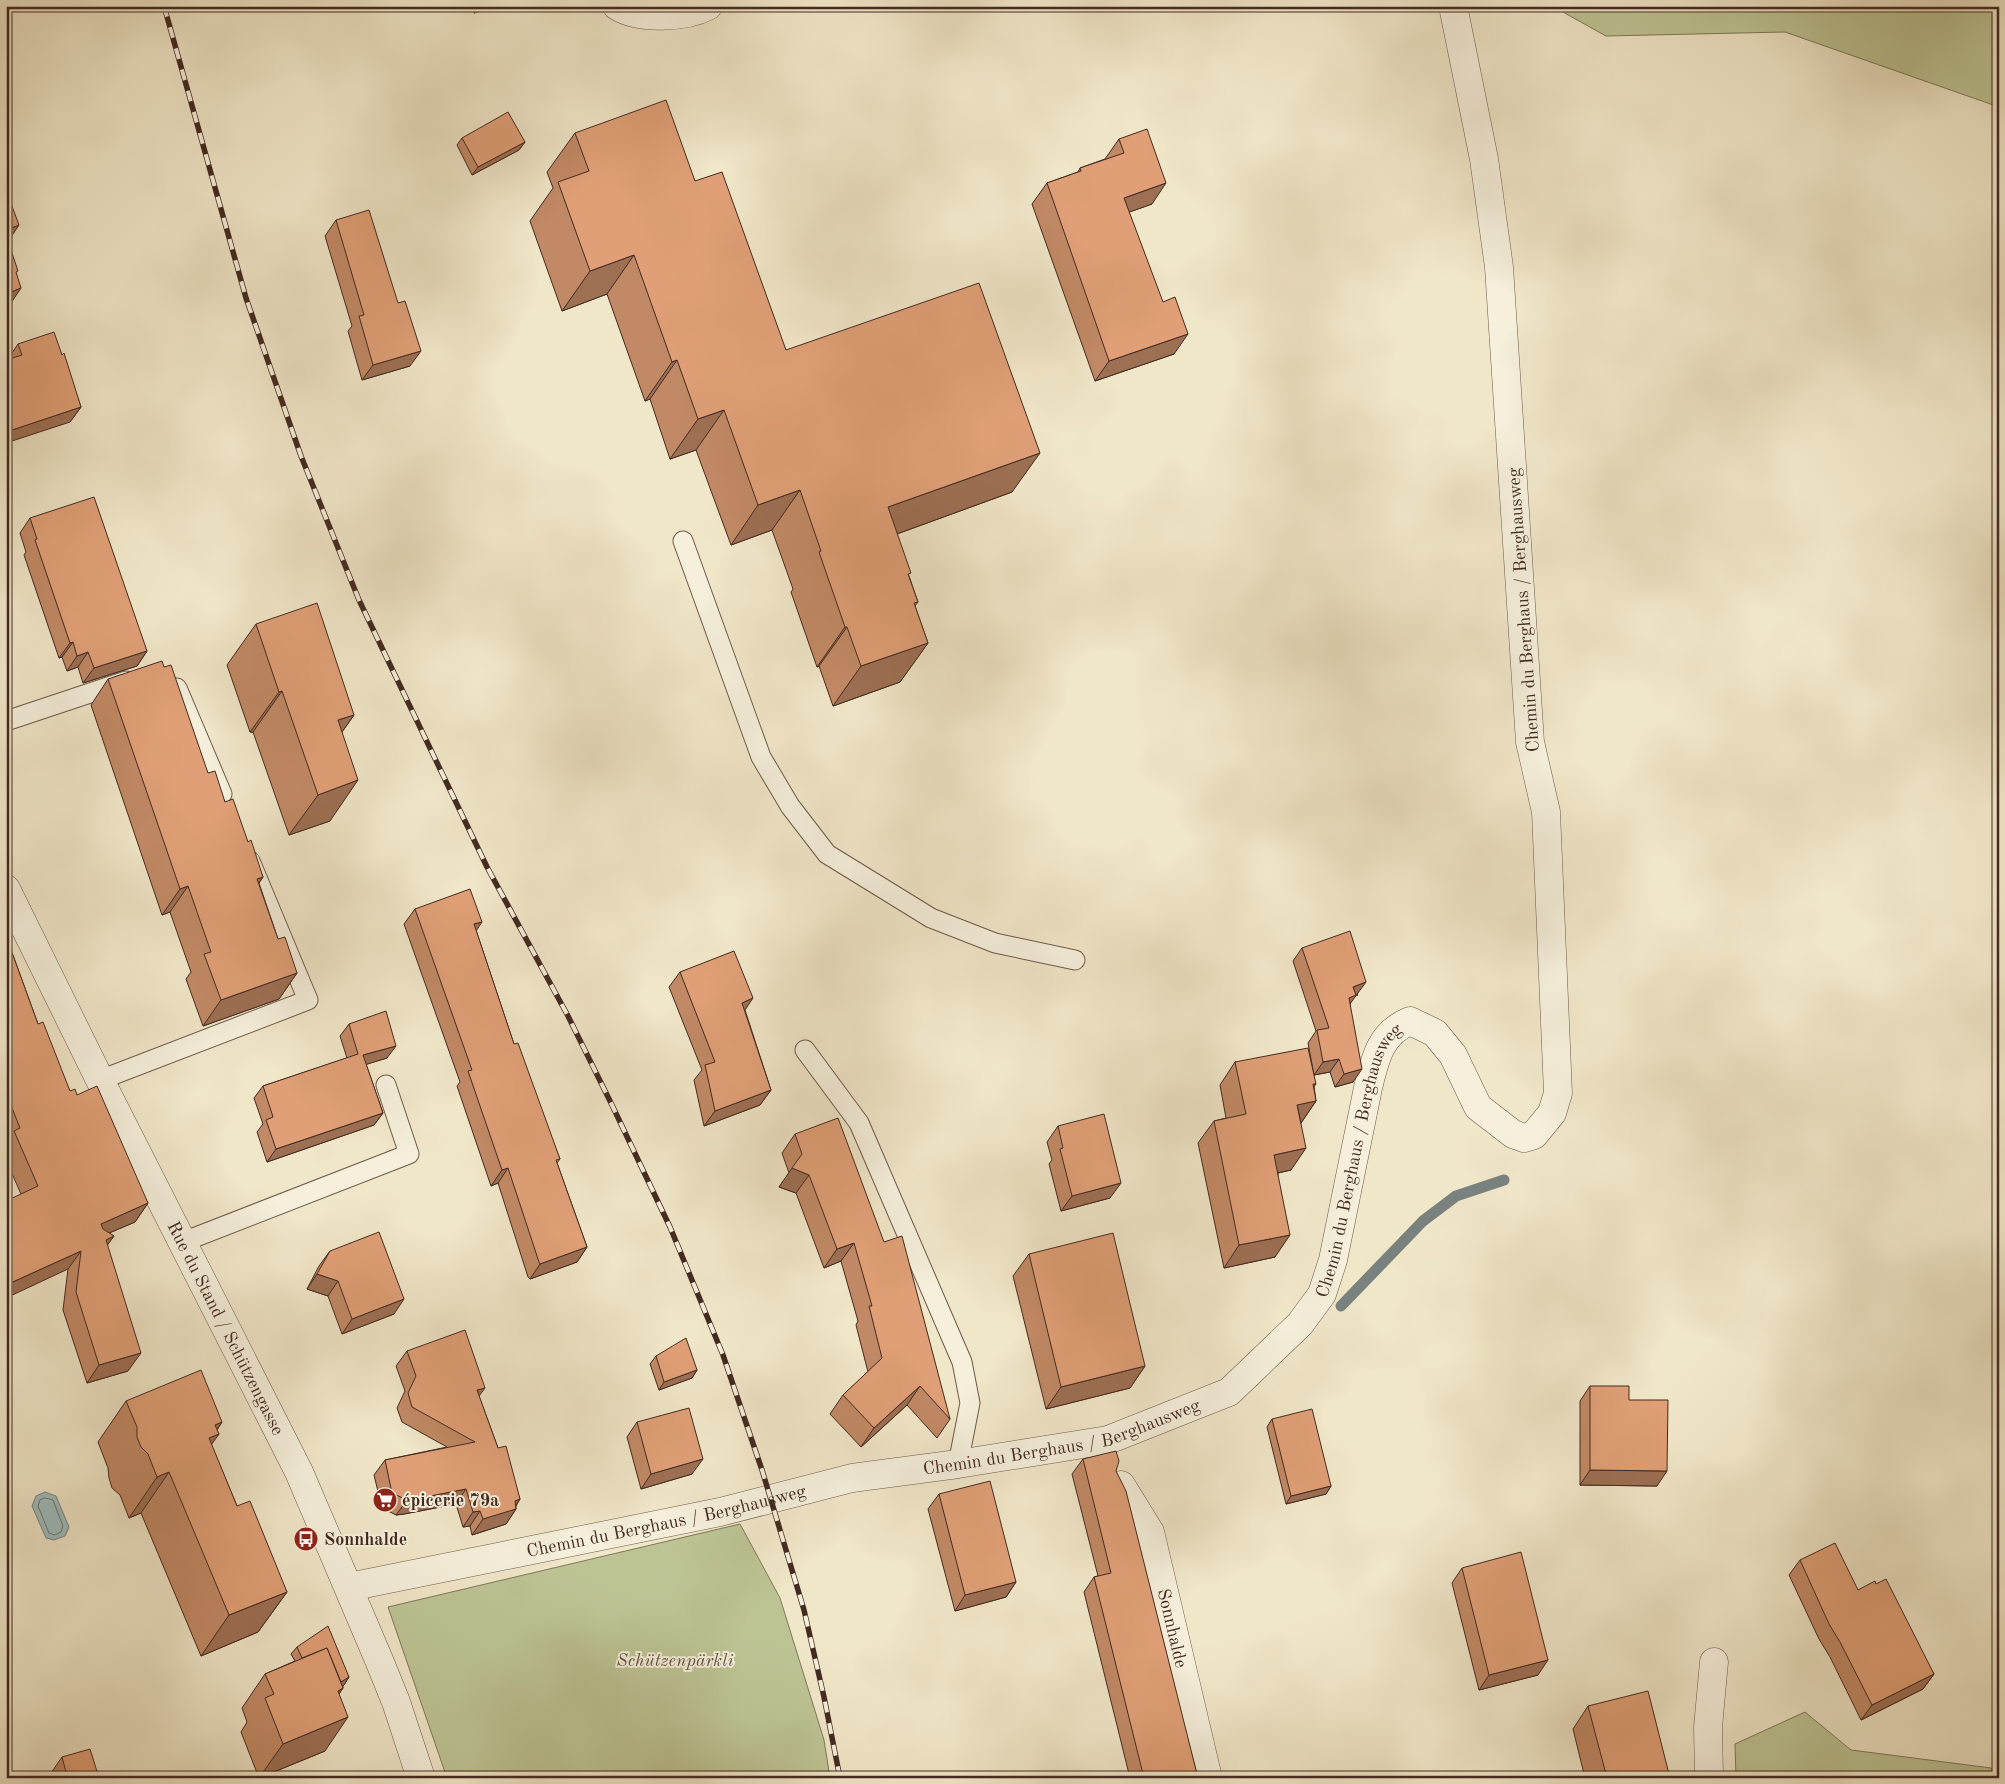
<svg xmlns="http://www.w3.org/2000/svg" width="2005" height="1784" font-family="'Old Standard TT',serif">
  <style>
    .green { fill: #bdc494; stroke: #80775a }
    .water { fill: #9dbdbe; stroke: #79827f }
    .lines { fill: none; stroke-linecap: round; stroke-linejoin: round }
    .shore { stroke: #707470; stroke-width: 1 }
    .stream { stroke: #79827f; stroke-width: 11 }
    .service-casing { stroke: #6e594b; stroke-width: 21 }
    .minor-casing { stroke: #6e594b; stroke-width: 29 }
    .service { stroke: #f5efdb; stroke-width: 19 }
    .minor { stroke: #f5efdb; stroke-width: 28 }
    .rail-casing { stroke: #432a21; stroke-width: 5.5 }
    .rail { stroke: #f5efdb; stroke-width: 4; stroke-dasharray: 11; stroke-linecap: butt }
    .wall { fill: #c18965; stroke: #432a21 }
    .shaded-wall { fill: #9d6f53; stroke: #432a21 }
    .building { fill: #e09f76; stroke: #432a21 }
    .labels { text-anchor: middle; stroke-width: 4; stroke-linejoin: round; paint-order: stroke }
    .street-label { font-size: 18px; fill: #432a21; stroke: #f5efdb }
    .poi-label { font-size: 18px; font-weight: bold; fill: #432a21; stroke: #f5efdb; text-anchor: start }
    .park-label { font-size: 18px; font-style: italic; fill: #62503e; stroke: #f5efdb }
  </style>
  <rect width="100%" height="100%" fill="#f0e6c8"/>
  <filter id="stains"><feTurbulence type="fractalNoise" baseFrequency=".004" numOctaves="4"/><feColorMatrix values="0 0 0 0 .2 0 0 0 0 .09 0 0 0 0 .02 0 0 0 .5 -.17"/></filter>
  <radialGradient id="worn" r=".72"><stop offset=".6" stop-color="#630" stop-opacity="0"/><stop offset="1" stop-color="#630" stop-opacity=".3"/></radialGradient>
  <!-- green -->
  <g class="green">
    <polygon points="1552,6 1999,6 1999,107 1785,32 1606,36"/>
    <polygon points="740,1524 780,1598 824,1740 830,1778 447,1778 388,1607"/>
    <polygon points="1805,1712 1851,1750 1991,1768 1996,1778 1736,1778 1735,1744"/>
  </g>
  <!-- water -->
  <polygon class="water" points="45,1492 56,1496 69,1527 65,1536 54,1540 46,1538 32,1506 36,1496"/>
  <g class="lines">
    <!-- shore -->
    <polygon class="shore" points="45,1498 53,1500 63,1526 61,1532 55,1535 49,1533 38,1506 40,1500"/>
    <!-- stream -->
    <polyline class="stream" points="1341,1306 1423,1221 1456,1196 1504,1180"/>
    <defs>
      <g id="service">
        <polyline points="683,541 761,757 790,806 827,854 931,918 995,943 1075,960"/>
        <polyline points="177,688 222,794"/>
        <polyline points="6,721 126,681"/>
        <polyline points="805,1050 859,1123 962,1362 970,1403 958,1464"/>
        <polyline points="100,1080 308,1000 250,861"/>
        <polyline points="183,1242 409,1154 386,1085"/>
      </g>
      <g id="minor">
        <path d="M617 6C639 20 685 18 708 6"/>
        <path id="s1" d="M6 889 100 1080 299 1472 379 1660 396 1702 421 1778"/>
        <path id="s2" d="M1121 1485 1150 1532 1208 1778"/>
        <path id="s3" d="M349 1587 720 1512 852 1478 958 1464 1108 1440 1229 1392 1300 1324 1322 1294 1333 1260 1368 1088C1375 1059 1380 1033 1410 1021L1435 1033 1453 1055 1478 1107 1513 1134 1524 1138 1534 1135 1552 1113 1558 1093 1546 812 1530 742 1499 267 1484 159 1453 6"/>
        <polyline points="1709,1778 1708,1727 1714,1662"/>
      </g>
    </defs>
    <!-- service casing -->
    <use href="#service" class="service-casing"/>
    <!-- minor casing -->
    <use href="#minor" class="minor-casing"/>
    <!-- service -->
    <use href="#service" class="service"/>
    <!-- minor -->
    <use href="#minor" class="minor"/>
    <defs>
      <polyline id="rail" points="164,6 246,298 301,456 359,600 487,867 568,1016 611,1103 670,1227 723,1355 762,1470 804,1610 824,1697 840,1778"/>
    </defs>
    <!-- rail casing -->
    <use href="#rail" class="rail-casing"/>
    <!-- rail -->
    <use href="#rail" class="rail"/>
  </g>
  <!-- wall -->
  <g class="wall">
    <polygon points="472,6 496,6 474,13"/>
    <polygon points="575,133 695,181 786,350 1012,492 897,534 909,576 918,602 915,606 928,643 900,682 833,706 819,666 817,667 791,592 793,589 772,530 731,545 696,450 670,459 650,399 645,401 607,294 562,311 530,221 553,188 547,172"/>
    <polygon points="462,138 525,142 519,150 472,175 457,145"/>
    <polygon points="1119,139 1152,204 1129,212 1174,354 1095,381 1032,204 1047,183 1078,172 1080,168 1105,159"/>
    <polygon points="336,220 410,366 362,380 348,331 352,326 325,236"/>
    <polygon points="18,344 62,355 81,407 70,422 8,360 8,359"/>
    <polygon points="30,518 147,651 137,666 83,683 78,667 67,671 62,657 59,658 24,555 26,552 20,533"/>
    <polygon points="256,624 354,715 342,732 330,821 289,835 253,732 250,732 227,665"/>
    <polygon points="108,679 208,773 248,842 263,877 259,883 278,939 297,973 279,999 203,1026 186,979 191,972 170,912 162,915 91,705"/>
    <polygon points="415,909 476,930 514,1044 560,1159 557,1163 587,1247 577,1262 530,1279 528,1277 498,1183 491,1186 457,1086 460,1082 404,924"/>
    <polygon points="6,936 38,1024 70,1091 77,1095 148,1203 135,1222 109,1233 114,1236 107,1245 128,1371 87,1383 63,1310 68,1269 21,1194 6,1160"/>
    <polygon points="1302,948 1358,995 1355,996 1350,1003 1353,1082 1335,1087 1330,1072 1314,1075 1308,1043 1316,1031 1293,961"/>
    <polygon points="680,972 745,1010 771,1090 760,1105 704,1126 694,1080 702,1070 669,987"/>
    <polygon points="349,1024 387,1058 366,1064 383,1113 374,1125 267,1162 257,1132 263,1124 254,1098 263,1086 347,1058 340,1036"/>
    <polygon points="1235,1062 1316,1084 1314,1086 1316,1101 1301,1123 1291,1170 1278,1173 1275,1257 1224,1268 1198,1143 1214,1121 1226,1118 1220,1085"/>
    <polygon points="1058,1126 1110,1198 1061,1211 1049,1164 1052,1160 1047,1142"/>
    <polygon points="795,1134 950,1419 937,1438 907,1405 861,1447 830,1414 843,1395 868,1372 856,1325 858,1321 841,1261 824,1268 796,1193 779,1187 789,1173 782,1153"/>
    <polygon points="330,1251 394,1314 342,1334 328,1296 307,1289 319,1266"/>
    <polygon points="1029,1254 1145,1366 1130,1388 1046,1409 1013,1276"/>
    <polygon points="407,1351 479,1396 498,1448 520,1499 516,1506 516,1509 506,1524 472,1535 470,1526 463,1527 456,1504 404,1514 396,1515 382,1508 374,1475 385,1460 447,1447 402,1422 397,1408 405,1391 396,1366"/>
    <polygon points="656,1356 697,1370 692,1378 659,1390 650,1364"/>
    <polygon points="1590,1386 1657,1486 1580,1485 1580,1401"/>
    <polygon points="126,1401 222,1422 217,1430 219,1434 211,1444 237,1506 287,1592 258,1632 201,1656 141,1513 129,1518 120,1495 112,1488 109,1478 108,1468 98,1442"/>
    <polygon points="1272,1419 1331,1486 1326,1494 1286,1504 1267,1427"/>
    <polygon points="637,1422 692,1474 641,1489 627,1437"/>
    <polygon points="1083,1459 1116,1471 1198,1778 1130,1778 1084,1592 1094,1577 1098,1576 1072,1474"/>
    <polygon points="939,1494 1016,1582 1006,1597 955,1611 928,1509"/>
    <polygon points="1800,1560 1858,1590 1876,1584 1934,1674 1923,1689 1861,1720 1830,1657 1819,1639 1789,1575"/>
    <polygon points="1462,1568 1538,1675 1479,1690 1452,1583"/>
    <polygon points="297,1647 349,1677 343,1686 343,1688 339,1694 325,1751 259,1778 241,1732 247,1722 242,1708 265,1674 295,1661 291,1654"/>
    <polygon points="1588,1706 1670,1778 1585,1778 1573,1729"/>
    <polygon points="62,1757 99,1778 52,1776 51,1773"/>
  </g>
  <!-- shaded-wall -->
  <g class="shaded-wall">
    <polygon points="478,6 496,6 474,13"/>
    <polygon points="525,142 519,150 472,175 478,167"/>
    <polygon points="1166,183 1152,204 1110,219 1124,198"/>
    <polygon points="19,225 9,240 6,241 6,230"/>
    <polygon points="634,255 607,294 562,311 590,271"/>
    <polygon points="21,288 11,303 6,305 6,294"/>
    <polygon points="1188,334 1174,354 1095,381 1109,361"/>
    <polygon points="421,351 410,366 362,380 373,365"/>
    <polygon points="677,360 650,399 645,401 672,362"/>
    <polygon points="81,407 70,422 6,443 6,432"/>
    <polygon points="724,410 696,450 670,459 698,419"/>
    <polygon points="1040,453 1012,492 861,547 888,507"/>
    <polygon points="800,490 772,530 731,545 758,505"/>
    <polygon points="845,627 847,627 819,666 817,667"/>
    <polygon points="73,642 62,657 59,658 70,643"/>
    <polygon points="928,643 900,682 833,706 861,666"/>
    <polygon points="147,651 137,666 83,683 94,668"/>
    <polygon points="88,652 78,667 67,671 77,656"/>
    <polygon points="282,691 253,732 250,732 279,692"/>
    <polygon points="354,715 325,756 338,720"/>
    <polygon points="358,780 330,821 289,835 318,795"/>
    <polygon points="263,877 246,902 257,879"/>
    <polygon points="188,886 170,912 162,915 180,889"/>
    <polygon points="482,922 472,937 474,924"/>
    <polygon points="297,973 279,999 203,1026 221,1000"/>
    <polygon points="1366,982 1347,1008 1340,1010 1353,987"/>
    <polygon points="753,998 743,1013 742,1003"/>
    <polygon points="396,1046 387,1058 355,1068 363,1055"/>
    <polygon points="1339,1059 1330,1072 1314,1075 1323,1062"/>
    <polygon points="1362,1069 1353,1082 1335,1087 1344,1074"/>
    <polygon points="1313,1084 1316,1084 1301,1104 1316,1101 1301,1123 1297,1105"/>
    <polygon points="771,1090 760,1105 704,1126 715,1111"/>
    <polygon points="383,1113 374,1125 267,1162 276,1149"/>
    <polygon points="1306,1148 1291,1170 1259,1177 1274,1155"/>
    <polygon points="508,1168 498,1183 491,1186 502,1170"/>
    <polygon points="792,1168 809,1175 796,1193 779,1187"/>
    <polygon points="1121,1183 1110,1198 1061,1211 1072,1196"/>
    <polygon points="148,1203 135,1222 88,1242 101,1224"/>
    <polygon points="1290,1235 1275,1257 1224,1268 1239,1245"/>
    <polygon points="114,1236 101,1254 106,1240"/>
    <polygon points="854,1243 841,1261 824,1268 837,1249"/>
    <polygon points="587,1247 577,1262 530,1279 540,1264"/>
    <polygon points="81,1251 68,1269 6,1298 6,1285"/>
    <polygon points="317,1274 338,1281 328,1296 307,1289"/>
    <polygon points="404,1299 394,1314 342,1334 352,1319"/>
    <polygon points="141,1353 128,1371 87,1383 99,1365"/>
    <polygon points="1145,1366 1130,1388 1046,1409 1061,1387"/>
    <polygon points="697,1370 692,1378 659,1390 664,1382"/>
    <polygon points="920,1386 907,1405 861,1447 874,1428"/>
    <polygon points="485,1388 474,1403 477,1390"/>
    <polygon points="222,1422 212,1437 219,1434 190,1475 215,1425"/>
    <polygon points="703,1459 692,1474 641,1489 651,1474"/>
    <polygon points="1590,1470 1667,1471 1657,1486 1580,1485"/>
    <polygon points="169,1472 141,1513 129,1518 157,1477"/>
    <polygon points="1331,1486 1326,1494 1286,1504 1291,1496"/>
    <polygon points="466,1489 456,1504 404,1514 396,1515 407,1500"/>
    <polygon points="520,1499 513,1510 516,1509 506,1524 472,1535 483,1519 515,1501"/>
    <polygon points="480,1511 470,1526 463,1527 473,1512"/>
    <polygon points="1016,1582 1006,1597 955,1611 965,1595"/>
    <polygon points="287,1592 258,1632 201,1656 229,1615"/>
    <polygon points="1548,1660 1538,1675 1479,1690 1489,1675"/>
    <polygon points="1934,1674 1923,1689 1861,1720 1872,1705"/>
    <polygon points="349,1677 344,1685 314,1703 319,1695"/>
    <polygon points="343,1688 320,1722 338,1691"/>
    <polygon points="348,1717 325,1751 259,1778 283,1744"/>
  </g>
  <!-- building -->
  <g class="building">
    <polygon points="666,100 695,181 722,172 786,350 979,283 1040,453 888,507 911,573 908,574 918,602 914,603 928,643 861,666 847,627 845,627 819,552 821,551 800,490 758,505 724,410 698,419 677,360 672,362 634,255 590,271 558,182 589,171 575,133"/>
    <polygon points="508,112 525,142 478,167 462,138"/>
    <polygon points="1147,129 1166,183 1124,198 1163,302 1175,297 1188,334 1109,361 1047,183 1081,171 1080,168 1124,153 1119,139"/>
    <polygon points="6,190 19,225 6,230"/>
    <polygon points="369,210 398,303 405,301 421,351 373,365 359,316 364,315 336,220"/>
    <polygon points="6,235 18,271 16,272 21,288 6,294"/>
    <polygon points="54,332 62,355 64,353 81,407 6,432 6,360 22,355 18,344"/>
    <polygon points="94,497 147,651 94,668 88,652 77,656 73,642 70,643 35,540 37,539 30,518"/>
    <polygon points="317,603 354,715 338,720 358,780 318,795 282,691 279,692 256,624"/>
    <polygon points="162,661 164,667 171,665 208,773 215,771 225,802 233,799 248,842 251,840 263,877 257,879 278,939 285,937 297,973 221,1000 204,954 211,952 188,886 180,889 108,679"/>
    <polygon points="470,889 482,922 474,924 514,1044 518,1043 560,1159 556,1160 587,1247 540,1264 539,1262 508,1168 502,1170 468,1071 472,1070 415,909"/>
    <polygon points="1350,931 1366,982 1353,987 1356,995 1349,998 1362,1069 1344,1074 1339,1059 1323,1062 1317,1030 1329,1028 1302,948"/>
    <polygon points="6,936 38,1024 43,1022 70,1091 75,1089 77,1095 97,1086 148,1203 101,1224 103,1229 114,1236 106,1240 141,1353 99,1365 76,1292 81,1251 6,1285 6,1201 38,1186 14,1131 20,1128 6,1093"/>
    <polygon points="734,951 753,998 742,1003 771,1090 715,1111 705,1065 715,1062 680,972"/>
    <polygon points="386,1011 396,1046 363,1055 383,1113 276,1149 266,1120 273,1117 263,1086 358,1054 349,1024"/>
    <polygon points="1308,1048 1316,1084 1313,1084 1316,1101 1297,1105 1306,1148 1274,1155 1290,1235 1239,1245 1214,1121 1246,1114 1235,1062"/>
    <polygon points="1104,1114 1121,1183 1072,1196 1060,1149 1063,1148 1058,1126"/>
    <polygon points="838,1118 884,1242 902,1236 950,1419 920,1386 874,1428 843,1395 882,1358 869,1306 872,1306 854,1243 837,1249 809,1175 792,1168 802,1154 795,1134"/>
    <polygon points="379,1232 404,1299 352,1319 338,1281 317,1274 330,1251"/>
    <polygon points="1113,1233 1145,1366 1061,1387 1029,1254"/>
    <polygon points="465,1330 485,1388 477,1390 498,1448 506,1446 520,1499 515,1501 516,1509 483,1519 480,1511 473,1512 466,1489 415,1499 407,1500 392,1493 385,1460 475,1442 412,1407 408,1393 416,1376 407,1351"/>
    <polygon points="686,1338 697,1370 664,1382 656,1356"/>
    <polygon points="201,1370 222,1422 215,1425 219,1434 209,1438 237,1506 250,1501 287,1592 229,1615 169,1472 157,1477 148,1454 141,1447 137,1437 137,1427 126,1401"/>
    <polygon points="1590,1386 1629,1386 1629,1400 1668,1400 1667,1471 1590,1470"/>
    <polygon points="689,1408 703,1459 651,1474 637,1422"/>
    <polygon points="1312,1409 1331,1486 1291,1496 1272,1419"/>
    <polygon points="1116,1451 1119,1461 1116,1471 1126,1491 1198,1778 1144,1778 1094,1577 1111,1573 1083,1459"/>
    <polygon points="990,1481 1016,1582 965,1595 939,1494"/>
    <polygon points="1835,1543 1858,1590 1875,1581 1876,1584 1886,1579 1934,1674 1872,1705 1840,1642 1829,1624 1800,1560"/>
    <polygon points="1521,1552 1548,1660 1489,1675 1462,1568"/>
    <polygon points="328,1626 349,1677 341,1682 327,1648 302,1658 297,1647"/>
    <polygon points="327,1648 343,1688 338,1691 348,1717 283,1744 265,1698 274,1694 265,1674"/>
    <polygon points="1648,1691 1670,1778 1607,1778 1588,1706"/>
    <polygon points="90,1749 99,1778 46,1778 66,1772 62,1757"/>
    <polygon points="839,1775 840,1778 824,1778"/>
  </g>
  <!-- icons -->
  <defs>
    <symbol id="supermarket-disc" viewBox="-11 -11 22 22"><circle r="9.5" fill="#8f2418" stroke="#f5efdb"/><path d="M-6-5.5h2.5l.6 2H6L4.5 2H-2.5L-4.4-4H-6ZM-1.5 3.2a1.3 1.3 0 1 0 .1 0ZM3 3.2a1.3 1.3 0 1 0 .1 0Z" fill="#fff"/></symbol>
    <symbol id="bus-disc" viewBox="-11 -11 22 22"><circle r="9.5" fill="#8f2418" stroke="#f5efdb"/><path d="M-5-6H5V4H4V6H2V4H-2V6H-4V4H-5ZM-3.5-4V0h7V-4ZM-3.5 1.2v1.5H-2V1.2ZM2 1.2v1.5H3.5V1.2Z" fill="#fff"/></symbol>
  </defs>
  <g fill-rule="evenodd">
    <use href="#supermarket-disc" x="371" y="1486" width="28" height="28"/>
    <use href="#bus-disc" x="292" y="1525" width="28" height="28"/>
  </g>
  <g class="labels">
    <!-- street labels -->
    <g class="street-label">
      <text transform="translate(1523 610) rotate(-94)" y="6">Chemin du Berghaus / Berghausweg</text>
      <text dy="6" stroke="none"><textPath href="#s3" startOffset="1179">Chemin du Berghaus / Berghausweg</textPath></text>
      <text dy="6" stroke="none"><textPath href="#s1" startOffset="491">Rue du Stand / Schützengasse</textPath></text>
      <text dy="6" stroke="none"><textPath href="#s3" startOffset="729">Chemin du Berghaus / Berghausweg</textPath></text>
      <text dy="6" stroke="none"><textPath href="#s3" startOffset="324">Chemin du Berghaus / Berghausweg</textPath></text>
      <text dy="6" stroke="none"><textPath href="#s2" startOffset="154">Sonnhalde</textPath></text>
    </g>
    <!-- poi labels -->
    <g class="poi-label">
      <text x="402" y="1506">épicerie 79a</text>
      <text x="324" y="1545">Sonnhalde</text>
    </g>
    <!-- park labels -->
    <g class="park-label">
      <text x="675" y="1666">Schützenpärkli</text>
    </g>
  </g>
  <!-- margin -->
  <rect width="2005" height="1784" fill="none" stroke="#f0e6c8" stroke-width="25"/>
  <rect x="8" y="8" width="1990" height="1769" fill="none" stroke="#432a21" stroke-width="2.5"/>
  <rect x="12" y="12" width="1980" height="1759" fill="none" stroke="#432a21"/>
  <rect width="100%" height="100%" filter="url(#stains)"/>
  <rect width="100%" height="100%" fill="url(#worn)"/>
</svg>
